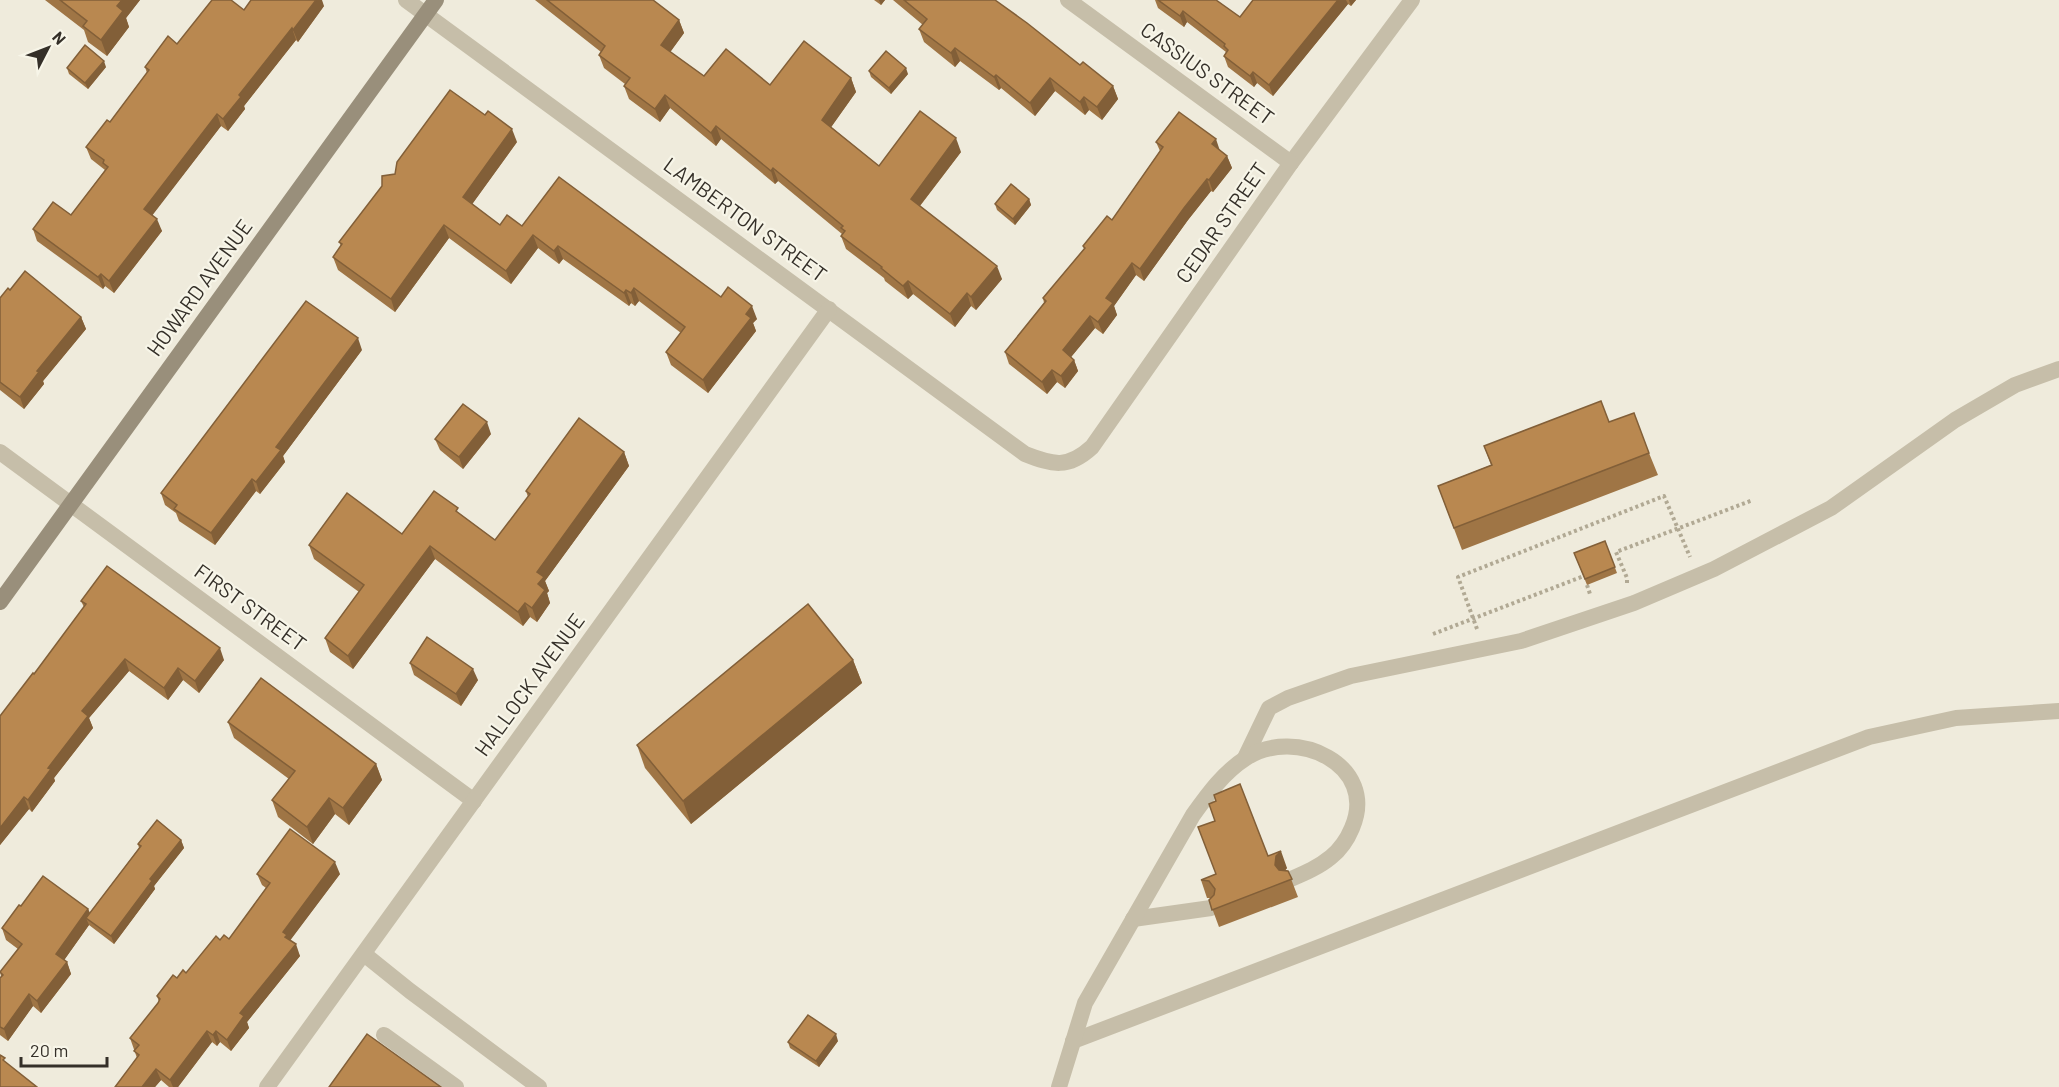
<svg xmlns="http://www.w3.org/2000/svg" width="2059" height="1087" font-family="Barlow,sans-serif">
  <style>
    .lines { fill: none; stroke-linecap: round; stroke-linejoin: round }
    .path { stroke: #b1a994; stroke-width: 4; stroke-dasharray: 3 3; stroke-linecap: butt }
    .service { stroke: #c6bea9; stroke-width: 16 }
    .minor { stroke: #c6bea9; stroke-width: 16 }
    .secondary { stroke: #998f7b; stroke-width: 16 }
    .wall { fill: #9f7545 }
    .shaded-wall { fill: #825f38 }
    .building { fill: #b98850; stroke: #825f38; stroke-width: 1.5 }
    .labels { text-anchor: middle; stroke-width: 4.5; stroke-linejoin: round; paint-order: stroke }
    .street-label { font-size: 21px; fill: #342f28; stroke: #f7f5e8 }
  </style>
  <rect width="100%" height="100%" fill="#efebdc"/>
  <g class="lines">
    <!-- path -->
    <g class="path">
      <polyline points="1627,583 1627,578 1616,552 1753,500"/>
      <polyline points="1587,585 1590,594"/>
      <polyline points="1477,629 1458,577 1664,496 1690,557"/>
      <polyline points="1433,634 1584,576"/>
    </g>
    <!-- service -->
    <g class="service">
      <polyline points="1245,758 1269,708 1288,698 1351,676 1521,641 1634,603 1714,569 1831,508 1955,420 2015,385 2059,369"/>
      <polyline points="1133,919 1211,908"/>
      <polyline points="364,954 410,991 539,1087"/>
      <polyline points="384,1035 456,1087"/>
      <polyline points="1073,1041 1869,737 1956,718 2059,711"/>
      <path d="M1059 1087 1085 1003 1193 815C1208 794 1224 772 1246 758 1296 726 1379 765 1352 828 1347 840 1341 849 1331 857 1319 867 1305 873 1291 879"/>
    </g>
    <!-- minor -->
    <g class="minor">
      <path d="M406 0 1025 454C1053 465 1068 469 1092 447L1291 163 1412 0"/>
      <polyline points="1068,0 1291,163"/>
      <polyline points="0,452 474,801"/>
      <polyline points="267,1087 829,309"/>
    </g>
    <!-- secondary -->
    <polyline class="secondary" points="0,602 436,0"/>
  </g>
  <!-- wall -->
  <g class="wall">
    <polygon points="45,0 140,0 126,18 129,27 107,56 88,42 84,30"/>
    <polygon points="535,0 653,0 679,20 684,33 670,52 704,76 770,85 851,78 856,92 831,127 879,166 961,152 920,206 1002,279 976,310 971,306 955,327 913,294 908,299 885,281 884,278 846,249 841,236 842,234 778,181 775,184 721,139 716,146 670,108 660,122 629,99 624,86 625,84 604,68 599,55 601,52"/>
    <polygon points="874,0 885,0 881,5"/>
    <polygon points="893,0 995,0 1080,65 1113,86 1118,99 1102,120 1089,110 1085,115 1055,91 1035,116 1001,88 999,90 960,61 955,67 924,42 919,29 923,25"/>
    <polygon points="1155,0 1216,0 1240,17 1253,0 1356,0 1351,6 1348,4 1273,96 1257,83 1254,87 1228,67 1224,56 1226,52 1187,22 1184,27 1158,8"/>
    <polygon points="324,6 298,42 296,40 244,106 245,109 228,131 221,126 152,215 162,231 114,293 105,286 103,289 37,241 33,229 71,215 105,170 91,159 86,147 110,122 147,73 145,67 177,44 244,10"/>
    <polygon points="106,67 88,89 69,74 67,68"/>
    <polygon points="869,71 908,74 891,94 871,77"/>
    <polygon points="517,142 472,204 500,225 522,226 721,297 757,319 753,323 756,331 708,393 671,365 666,352 681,333 639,301 635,306 631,303 629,306 563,259 559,264 538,248 511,284 449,238 395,312 338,270 333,257 341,246 339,242 395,174"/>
    <polygon points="1156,142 1220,150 1227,156 1232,168 1213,192 1211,191 1188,220 1144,281 1136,275 1114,306 1117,315 1103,334 1095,328 1071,357 1074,360 1078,371 1065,388 1057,382 1047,394 1009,364 1005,352 1044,303 1043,298 1084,249 1083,246 1112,220 1160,151"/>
    <polygon points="1029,199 1031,205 1015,225 997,210 995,204"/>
    <polygon points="10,290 81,317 86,329 43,381 44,384 24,409 0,390 0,298"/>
    <polygon points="362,350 283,456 285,462 260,494 256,491 215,545 179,521 176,513 165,505 161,493"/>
    <polygon points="1609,422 1649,453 1658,475 1462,550 1438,486 1491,465 1484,446"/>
    <polygon points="491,434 463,469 440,450 435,439"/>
    <polygon points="624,452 629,466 545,581 549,591 547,593 550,603 537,622 530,617 523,626 435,559 353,669 330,652 325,638 359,592 314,559 309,545 402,534 460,514 495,540 528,497 526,491"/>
    <polygon points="1605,541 1617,573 1587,585 1574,553"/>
    <polygon points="81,601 224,660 199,693 183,680 168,700 129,671 89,718 93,728 54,778 55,781 32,812 29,809 0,845 0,716 34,674 84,607"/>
    <polygon points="853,660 862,683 691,824 645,768 637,745"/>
    <polygon points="410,663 478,680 461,706 414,675"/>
    <polygon points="228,722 376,764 382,780 349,825 335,814 313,844 278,817 272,800 289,779 234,738"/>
    <polygon points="181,840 184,848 154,886 155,889 114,944 89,925 64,960 67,962 71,974 41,1013 33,1006 8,1041 0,1035 0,978 1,976 0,972 18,949 6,940 2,928 21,906 88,909 90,913 139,848 138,844"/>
    <polygon points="1268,856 1287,868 1285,871 1288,871 1298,897 1219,927 1209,900 1211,898 1207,898 1201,880"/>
    <polygon points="257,874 340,874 290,940 300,956 247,1022 249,1028 231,1051 220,1042 217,1046 212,1042 178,1087 169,1087 161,1080 155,1087 115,1087 137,1058 130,1038 159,1002 157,996 177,978 186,973 220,940 229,939 266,888 262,885"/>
    <polygon points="838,1041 819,1067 790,1048 788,1042"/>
  </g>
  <!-- shaded-wall -->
  <g class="shaded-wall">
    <polygon points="122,0 140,0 126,18 129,27 107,56 101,40 117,6"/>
    <polygon points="316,0 322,0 324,6 298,42 293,30"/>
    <polygon points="879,0 885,0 881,5"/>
    <polygon points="1338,0 1346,0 1348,4 1273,96 1269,85"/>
    <polygon points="1349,0 1356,0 1351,6"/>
    <polygon points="1183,11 1187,22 1184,27 1180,16"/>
    <polygon points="679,20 684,33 666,58 661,45"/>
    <polygon points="292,28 296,40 244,106 245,109 228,131 223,119 239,95"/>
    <polygon points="955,48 960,61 955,67 951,53"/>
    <polygon points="104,61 106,67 88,89 85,83"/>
    <polygon points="906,68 908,74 891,94 889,88"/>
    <polygon points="1253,72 1257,83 1254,87 1250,76"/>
    <polygon points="996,75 1001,88 999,90 994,77"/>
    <polygon points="851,78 856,92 827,133 822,120"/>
    <polygon points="1050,78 1055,91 1035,116 1030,103"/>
    <polygon points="1113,86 1118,99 1102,120 1097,107"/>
    <polygon points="665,95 670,108 660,122 655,109"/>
    <polygon points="1084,97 1089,110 1085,115 1080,102"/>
    <polygon points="217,114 221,126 148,221 144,209"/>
    <polygon points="716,126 721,139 716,146 711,133"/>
    <polygon points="512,129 517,142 468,210 463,197"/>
    <polygon points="956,138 961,152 915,212 911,199"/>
    <polygon points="1216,139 1220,151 1212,144"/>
    <polygon points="1227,156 1232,168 1213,192 1209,180"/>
    <polygon points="773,168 778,181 775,184 771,171"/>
    <polygon points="1207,179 1211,191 1188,220 1144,281 1140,269 1184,208"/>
    <polygon points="1029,199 1031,205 1015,225 1013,219"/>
    <polygon points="157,219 162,231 114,293 109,281"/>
    <polygon points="444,225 449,238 395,312 391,299"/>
    <polygon points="533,235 538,248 511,284 506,271"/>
    <polygon points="558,246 563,259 559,264 554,251"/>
    <polygon points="1132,263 1136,275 1114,306 1117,315 1103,334 1098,322 1106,298"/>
    <polygon points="997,266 1002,279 976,310 971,297"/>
    <polygon points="101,274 105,286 103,289 98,277"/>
    <polygon points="908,281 913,294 908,299 903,286"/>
    <polygon points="634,288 639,301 635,306 631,293"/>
    <polygon points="626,290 631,303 629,306 624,293"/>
    <polygon points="967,293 971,306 955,327 950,314"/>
    <polygon points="752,306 757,319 753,323 756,331 708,393 703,380 746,314"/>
    <polygon points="1090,316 1095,328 1067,362 1063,350"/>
    <polygon points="81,317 86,329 43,381 44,384 24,409 20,397 37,371"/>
    <polygon points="358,338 362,350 283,456 285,462 260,494 256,482 276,447"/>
    <polygon points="1074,360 1078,371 1065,388 1061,376"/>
    <polygon points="1052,370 1057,382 1047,394 1042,382"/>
    <polygon points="487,422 491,434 463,469 459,457"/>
    <polygon points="624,452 629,466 545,581 549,591 547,593 550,603 537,622 532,608 538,584 537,572"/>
    <polygon points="252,479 256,491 215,545 211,533"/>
    <polygon points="430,546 435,559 353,669 348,656"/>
    <polygon points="525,603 530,617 523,626 518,612"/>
    <polygon points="220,648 224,660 199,693 195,681"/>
    <polygon points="125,659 129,671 89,718 93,728 54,778 55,781 32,812 28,800 48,768 82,711"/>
    <polygon points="853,660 862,683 691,824 683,801"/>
    <polygon points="178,668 183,680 168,700 164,688"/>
    <polygon points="473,669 478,680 461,706 456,694"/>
    <polygon points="376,764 382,780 349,825 343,808"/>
    <polygon points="24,797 29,809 0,845 0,828"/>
    <polygon points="329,798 335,814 313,844 307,827"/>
    <polygon points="181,840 184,848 154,886 155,889 114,944 111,936 150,879"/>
    <polygon points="1281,851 1287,868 1282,873 1281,883 1275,865 1276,856"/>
    <polygon points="335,862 340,874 289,942 291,946 283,932"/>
    <polygon points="88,909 93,920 86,918 89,925 60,966 56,954"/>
    <polygon points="296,944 300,956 247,1022 249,1028 231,1051 227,1040 240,1013"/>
    <polygon points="67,962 71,974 41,1013 37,1001"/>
    <polygon points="29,994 33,1006 8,1041 4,1029"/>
    <polygon points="207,1031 212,1042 178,1087 173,1087 170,1080"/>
    <polygon points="216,1031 220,1042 217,1046 213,1035"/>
    <polygon points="836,1034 838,1041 819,1067 816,1061"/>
    <polygon points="156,1069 161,1080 155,1087 142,1087"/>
  </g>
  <!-- building -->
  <g class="building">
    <polygon points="60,0 122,0 117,6 123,11 101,40 83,26 87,21"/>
    <polygon points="212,0 231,0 244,10 251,0 316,0 293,30 292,28 239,95 241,97 223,119 217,114 144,209 157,219 109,281 101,274 98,277 33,229 53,202 71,215 108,167 103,163 104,160 86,147 107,120 110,122 149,70 145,67 168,36 177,44"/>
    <polygon points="547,0 653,0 679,20 661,45 704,76 726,49 770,85 804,41 851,78 822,120 879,166 920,111 956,138 911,199 997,266 971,297 967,293 950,314 908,281 903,286 881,268 882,267 841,236 845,231 841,228 843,226 773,168 771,171 716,126 711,133 665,95 655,109 624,86 630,78 599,55 605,46"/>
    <polygon points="904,0 995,0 1027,23 1080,65 1083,62 1113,86 1097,107 1084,97 1080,102 1050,78 1030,103 996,75 994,77 955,48 951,53 919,29 927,19"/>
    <polygon points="1158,0 1216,0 1240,17 1253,0 1338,0 1269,85 1253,72 1250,76 1224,56 1228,50 1224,46 1225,44 1183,11 1180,16"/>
    <polygon points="85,45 104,61 85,83 67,68"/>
    <polygon points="886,51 906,68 889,88 869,71"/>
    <polygon points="450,90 485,115 488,111 512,129 463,197 500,225 507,215 522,226 559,177 721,297 728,287 752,306 746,314 751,318 703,380 666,352 685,327 634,288 631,293 626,290 624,293 558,246 554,251 533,235 506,271 444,225 391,299 333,257 342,244 339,242 382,186 382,176 395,174 397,162"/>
    <polygon points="1179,112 1216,139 1212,144 1227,156 1209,180 1207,179 1184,208 1140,269 1132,263 1106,298 1113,303 1098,322 1090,316 1063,350 1074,360 1061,376 1052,370 1042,382 1005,352 1046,301 1043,298 1085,248 1083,246 1107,216 1112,220 1163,147 1156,142"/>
    <polygon points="1011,184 1029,199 1013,219 995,204"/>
    <polygon points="25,271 81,317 37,371 39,372 20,397 0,382 0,298 8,288 10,290"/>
    <polygon points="306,301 358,338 276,447 281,450 256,482 252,479 211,533 174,509 177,505 161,493"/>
    <polygon points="1601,401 1609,422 1634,413 1649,453 1454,528 1438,486 1492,465 1484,446"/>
    <polygon points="463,404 487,422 459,457 435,439"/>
    <polygon points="579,418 624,452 537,572 544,577 538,584 545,590 532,608 525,603 518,612 430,546 348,656 325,638 364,585 309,545 347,493 402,534 434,491 458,508 456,511 495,540 530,494 526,491"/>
    <polygon points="1605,541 1615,567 1585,579 1574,553"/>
    <polygon points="107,566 220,648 195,681 178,668 164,688 125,659 82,711 88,716 48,768 51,769 28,800 24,797 0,828 0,716 33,673 34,674 86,604 81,601"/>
    <polygon points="808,604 853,660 683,801 637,745"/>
    <polygon points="427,637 473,669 456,694 410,663"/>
    <polygon points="261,678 376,764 343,808 329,798 307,827 272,800 295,771 228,722"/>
    <polygon points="1240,784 1268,856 1281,851 1276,856 1275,865 1279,870 1288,871 1292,879 1212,910 1209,900 1214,895 1215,889 1209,881 1201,880 1216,874 1198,827 1215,821 1209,804 1216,801 1214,795"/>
    <polygon points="157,820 181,840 150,879 152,881 111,936 86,918 141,846 138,844"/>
    <polygon points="290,829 335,862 283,932 287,935 285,937 296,944 240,1013 244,1016 227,1040 216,1031 213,1035 207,1031 170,1080 156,1069 142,1087 115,1087 139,1055 134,1051 139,1045 130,1038 158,1003 160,999 157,996 173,975 177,978 183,970 186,973 216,936 220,940 224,935 229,939 270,883 257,874"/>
    <polygon points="43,876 88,909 56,954 67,962 37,1001 29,994 4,1029 0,1027 0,978 3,975 0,972 22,944 2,928 19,905 21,906"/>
    <polygon points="808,1015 836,1034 816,1061 788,1042"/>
    <polygon points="367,1034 441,1087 329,1087"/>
    <polygon points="0,1055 5,1058 3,1060 37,1087 0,1087"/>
  </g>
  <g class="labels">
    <!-- street labels -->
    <g class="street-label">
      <text transform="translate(1207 74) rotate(36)" y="7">CASSIUS STREET</text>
      <text transform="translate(745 220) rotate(36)" y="7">LAMBERTON STREET</text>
      <text transform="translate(1222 223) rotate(-55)" y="7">CEDAR STREET</text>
      <text transform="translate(200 288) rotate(-54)" y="7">HOWARD AVENUE</text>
      <text transform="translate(250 608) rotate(36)" y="7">FIRST STREET</text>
      <text transform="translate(530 685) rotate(-54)" y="7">HALLOCK AVENUE</text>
    </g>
  </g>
  <!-- north arrow -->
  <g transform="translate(48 48) rotate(48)" stroke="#f7f5e8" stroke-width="4.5" paint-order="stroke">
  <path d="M0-4.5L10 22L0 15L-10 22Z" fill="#342f28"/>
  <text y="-9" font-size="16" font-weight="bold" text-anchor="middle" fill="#342f28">N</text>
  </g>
  <!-- scale -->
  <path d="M21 1057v9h86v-9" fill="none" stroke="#342f28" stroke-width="3"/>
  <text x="30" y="1057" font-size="18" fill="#342f28" stroke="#f7f5e8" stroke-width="4.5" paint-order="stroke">20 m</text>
</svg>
